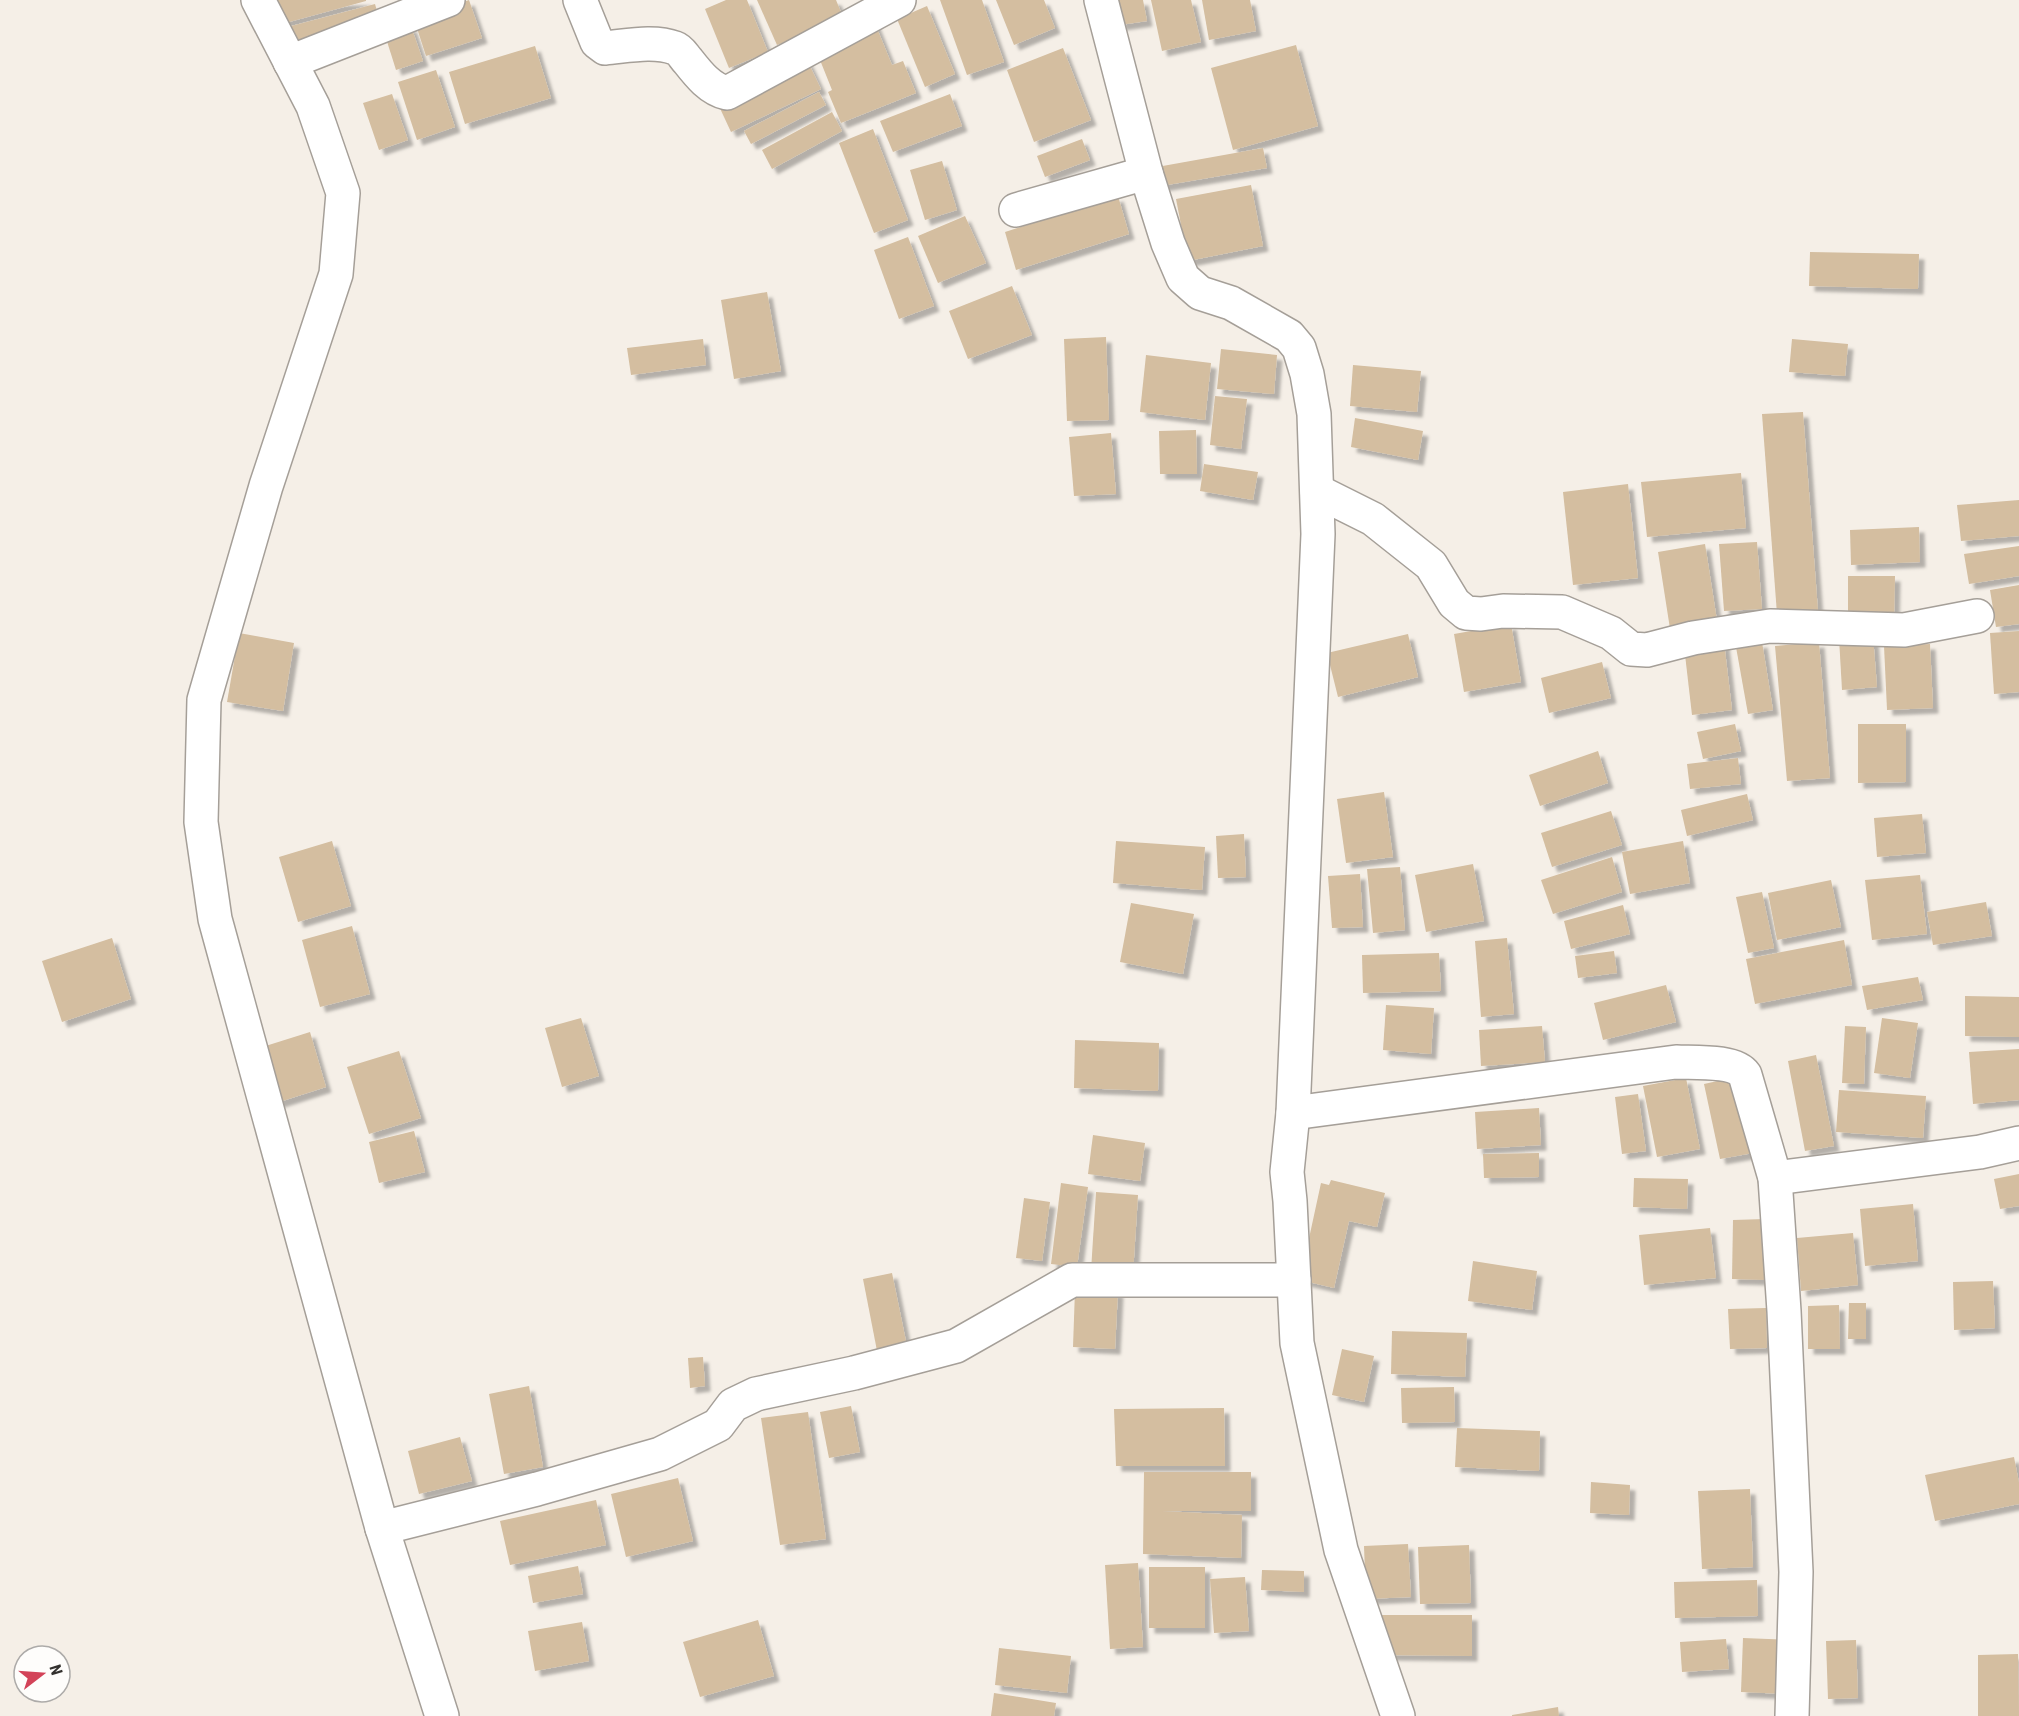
<svg xmlns="http://www.w3.org/2000/svg" width="2019" height="1716" font-family="'Roboto Condensed',sans-serif">
  <style>
    .building { fill: #d4bea0; filter: url(#shadow) }
    .lines { fill: none; stroke-linecap: round; stroke-linejoin: round }
    .minor-casing { stroke: #a59f98; stroke-width: 36 }
    .minor { stroke: #fff; stroke-width: 33 }
  </style>
  <defs>
    <filter id="shadow"><feDropShadow dx="5.5" dy="5.5" stdDeviation="1.5" flood-color="#0004"/></filter>
  </defs>
  <rect width="100%" height="100%" fill="#f5efe7"/>
  <!-- building -->
  <g class="building">
    <polygon points="271,0 366,0 366,1 278,25"/>
    <polygon points="469,0 482,38 426,56 414,19"/>
    <polygon points="726,0 747,0 768,52 729,68 705,9"/>
    <polygon points="757,0 836,0 843,17 777,45"/>
    <polygon points="940,0 982,0 1004,62 967,75"/>
    <polygon points="996,0 1044,0 1055,28 1014,45"/>
    <polygon points="1116,0 1143,0 1147,21 1120,25"/>
    <polygon points="1151,0 1191,0 1201,42 1162,51"/>
    <polygon points="1202,0 1250,0 1256,31 1209,40"/>
    <polygon points="375,4 380,21 284,47 280,29"/>
    <polygon points="927,6 955,74 925,87 897,19"/>
    <polygon points="874,21 892,65 903,61 916,93 841,123 828,92 832,90 814,45"/>
    <polygon points="411,26 423,61 396,70 385,35"/>
    <polygon points="1296,45 1318,126 1233,150 1211,68"/>
    <polygon points="535,46 551,98 465,124 449,72"/>
    <polygon points="1063,48 1091,120 1034,142 1007,70"/>
    <polygon points="807,60 821,89 731,132 718,104"/>
    <polygon points="436,70 455,127 417,140 398,82"/>
    <polygon points="819,92 826,105 751,144 744,131"/>
    <polygon points="392,94 408,140 379,150 363,103"/>
    <polygon points="950,94 962,126 893,152 880,121"/>
    <polygon points="832,112 842,131 772,169 762,150"/>
    <polygon points="873,129 908,220 874,233 839,143"/>
    <polygon points="1082,139 1090,160 1045,177 1037,156"/>
    <polygon points="1263,148 1267,168 1161,186 1157,167"/>
    <polygon points="942,161 957,210 925,220 910,170"/>
    <polygon points="1251,185 1263,246 1188,261 1176,199"/>
    <polygon points="1118,196 1129,234 1016,270 1005,232"/>
    <polygon points="965,216 986,263 938,283 918,236"/>
    <polygon points="908,237 934,306 899,319 874,250"/>
    <polygon points="1810,252 1919,254 1918,289 1809,286"/>
    <polygon points="1012,286 1032,335 968,359 949,311"/>
    <polygon points="767,292 781,371 734,379 721,300"/>
    <polygon points="1106,337 1109,420 1067,421 1064,339"/>
    <polygon points="703,339 706,365 631,375 627,348"/>
    <polygon points="1792,339 1848,344 1845,376 1789,372"/>
    <polygon points="1221,349 1277,355 1274,394 1217,389"/>
    <polygon points="1146,355 1211,363 1205,420 1140,412"/>
    <polygon points="1353,365 1421,371 1417,412 1350,406"/>
    <polygon points="1215,396 1247,399 1241,449 1210,445"/>
    <polygon points="1803,412 1818,611 1777,614 1762,414"/>
    <polygon points="1355,418 1423,431 1418,460 1351,447"/>
    <polygon points="1196,430 1197,474 1160,474 1159,431"/>
    <polygon points="1111,433 1116,494 1074,496 1069,437"/>
    <polygon points="1204,464 1258,472 1253,500 1200,491"/>
    <polygon points="1741,473 1746,528 1647,537 1641,482"/>
    <polygon points="1628,484 1638,578 1573,585 1563,492"/>
    <polygon points="2019,500 2019,536 1961,541 1957,505"/>
    <polygon points="1919,527 1920,562 1851,565 1850,530"/>
    <polygon points="1757,542 1762,609 1724,611 1719,544"/>
    <polygon points="1705,544 1718,627 1671,635 1658,552"/>
    <polygon points="2019,546 2019,576 1969,584 1964,554"/>
    <polygon points="1848,576 1895,576 1894,622 1848,622"/>
    <polygon points="2019,585 2019,624 1996,627 1990,590"/>
    <polygon points="1511,624 1521,682 1464,692 1454,634"/>
    <polygon points="2019,631 2019,692 1994,694 1990,633"/>
    <polygon points="239,633 294,643 283,711 227,702"/>
    <polygon points="1408,634 1418,677 1338,697 1327,653"/>
    <polygon points="1873,636 1877,687 1842,690 1839,638"/>
    <polygon points="1724,642 1732,710 1692,715 1684,646"/>
    <polygon points="1762,642 1773,710 1748,714 1736,647"/>
    <polygon points="1819,642 1830,778 1787,781 1775,646"/>
    <polygon points="1930,644 1933,708 1887,710 1884,646"/>
    <polygon points="1602,662 1611,698 1549,713 1541,678"/>
    <polygon points="1735,724 1741,751 1703,759 1697,732"/>
    <polygon points="1858,724 1906,724 1906,782 1858,783"/>
    <polygon points="1598,751 1608,783 1540,806 1529,775"/>
    <polygon points="1738,758 1741,784 1690,789 1687,764"/>
    <polygon points="1384,792 1393,857 1346,863 1337,799"/>
    <polygon points="1747,794 1753,820 1687,836 1681,810"/>
    <polygon points="1611,811 1622,845 1552,867 1541,833"/>
    <polygon points="1922,814 1926,853 1877,857 1874,818"/>
    <polygon points="1244,834 1246,877 1218,878 1216,836"/>
    <polygon points="332,841 351,906 298,922 279,857"/>
    <polygon points="1116,841 1205,847 1202,890 1113,883"/>
    <polygon points="1683,841 1690,883 1630,894 1622,852"/>
    <polygon points="1612,857 1622,892 1553,914 1541,880"/>
    <polygon points="1473,864 1484,921 1426,932 1415,875"/>
    <polygon points="1400,867 1405,930 1373,933 1367,869"/>
    <polygon points="1360,874 1363,927 1332,928 1328,876"/>
    <polygon points="1920,875 1927,934 1872,940 1865,880"/>
    <polygon points="1831,880 1841,927 1777,940 1768,893"/>
    <polygon points="1762,892 1774,948 1748,953 1736,897"/>
    <polygon points="1986,902 1992,936 1933,945 1927,912"/>
    <polygon points="1131,903 1194,914 1183,974 1120,962"/>
    <polygon points="1623,905 1630,934 1571,949 1564,921"/>
    <polygon points="352,926 370,994 320,1007 302,940"/>
    <polygon points="112,938 131,999 62,1022 42,961"/>
    <polygon points="1507,938 1514,1014 1481,1017 1475,941"/>
    <polygon points="1844,940 1852,985 1755,1004 1746,959"/>
    <polygon points="1614,951 1617,973 1578,978 1575,956"/>
    <polygon points="1439,953 1441,991 1363,993 1362,955"/>
    <polygon points="1918,977 1923,1000 1867,1010 1862,986"/>
    <polygon points="1666,985 1676,1022 1603,1040 1594,1003"/>
    <polygon points="1965,996 2019,997 2019,1037 1965,1036"/>
    <polygon points="1386,1005 1434,1008 1431,1054 1383,1050"/>
    <polygon points="581,1018 599,1076 562,1087 545,1028"/>
    <polygon points="1882,1018 1918,1023 1910,1078 1874,1073"/>
    <polygon points="1542,1026 1545,1062 1481,1066 1479,1030"/>
    <polygon points="1845,1026 1866,1027 1864,1084 1842,1083"/>
    <polygon points="310,1032 326,1087 273,1104 256,1049"/>
    <polygon points="1075,1040 1159,1043 1158,1091 1074,1088"/>
    <polygon points="2019,1049 2019,1100 1973,1104 1969,1052"/>
    <polygon points="399,1051 421,1118 369,1134 347,1067"/>
    <polygon points="1816,1055 1834,1146 1805,1151 1788,1061"/>
    <polygon points="1736,1077 1753,1153 1720,1159 1704,1084"/>
    <polygon points="1686,1078 1700,1149 1657,1157 1643,1086"/>
    <polygon points="1839,1090 1926,1096 1923,1138 1836,1132"/>
    <polygon points="1638,1094 1646,1151 1622,1154 1615,1097"/>
    <polygon points="1539,1108 1541,1145 1477,1149 1475,1112"/>
    <polygon points="414,1131 425,1172 379,1183 369,1142"/>
    <polygon points="1093,1135 1145,1143 1140,1181 1088,1174"/>
    <polygon points="1539,1153 1539,1177 1484,1178 1483,1154"/>
    <polygon points="2019,1174 2019,1206 2000,1209 1994,1179"/>
    <polygon points="1634,1178 1688,1179 1687,1209 1633,1207"/>
    <polygon points="1331,1180 1385,1193 1377,1227 1349,1221 1334,1288 1300,1280 1321,1183 1329,1185"/>
    <polygon points="1061,1183 1088,1187 1077,1267 1051,1264"/>
    <polygon points="1096,1192 1138,1195 1133,1274 1091,1271"/>
    <polygon points="1024,1198 1050,1202 1042,1261 1016,1258"/>
    <polygon points="1913,1204 1918,1261 1865,1266 1860,1209"/>
    <polygon points="1765,1219 1765,1280 1732,1279 1733,1220"/>
    <polygon points="1710,1228 1716,1278 1644,1285 1639,1235"/>
    <polygon points="1853,1233 1858,1285 1801,1291 1797,1238"/>
    <polygon points="1473,1261 1537,1271 1532,1310 1468,1301"/>
    <polygon points="892,1273 909,1356 879,1361 863,1279"/>
    <polygon points="1993,1281 1995,1328 1954,1330 1953,1282"/>
    <polygon points="1075,1290 1118,1291 1115,1349 1073,1347"/>
    <polygon points="1849,1303 1866,1303 1866,1339 1848,1339"/>
    <polygon points="1839,1305 1840,1349 1808,1349 1808,1306"/>
    <polygon points="1766,1308 1767,1348 1730,1349 1728,1309"/>
    <polygon points="1392,1331 1467,1333 1465,1377 1391,1374"/>
    <polygon points="1342,1349 1374,1356 1364,1402 1332,1395"/>
    <polygon points="703,1357 705,1386 690,1388 688,1358"/>
    <polygon points="529,1386 543,1467 504,1474 489,1394"/>
    <polygon points="1454,1387 1455,1422 1402,1423 1401,1388"/>
    <polygon points="851,1406 860,1452 829,1458 820,1412"/>
    <polygon points="1224,1408 1225,1466 1116,1466 1114,1409"/>
    <polygon points="808,1412 826,1539 780,1545 761,1418"/>
    <polygon points="1457,1428 1540,1431 1539,1471 1455,1467"/>
    <polygon points="460,1437 472,1481 419,1494 408,1451"/>
    <polygon points="2014,1457 2019,1483 2019,1504 1935,1521 1925,1475"/>
    <polygon points="1144,1472 1251,1472 1251,1511 1162,1511 1242,1515 1241,1558 1143,1554"/>
    <polygon points="678,1478 693,1541 626,1557 611,1494"/>
    <polygon points="1591,1482 1630,1485 1629,1515 1590,1513"/>
    <polygon points="1750,1489 1753,1567 1702,1569 1698,1491"/>
    <polygon points="596,1500 606,1545 510,1565 500,1521"/>
    <polygon points="1408,1544 1411,1597 1366,1599 1364,1546"/>
    <polygon points="1469,1545 1471,1603 1420,1604 1418,1547"/>
    <polygon points="1138,1563 1143,1647 1110,1649 1105,1565"/>
    <polygon points="578,1566 583,1594 533,1603 528,1576"/>
    <rect x="1149" y="1567" width="56" height="61"/>
    <polygon points="1262,1570 1304,1571 1304,1592 1261,1590"/>
    <polygon points="1245,1577 1249,1631 1214,1633 1210,1579"/>
    <polygon points="1757,1580 1758,1616 1675,1618 1674,1582"/>
    <polygon points="1382,1615 1472,1615 1472,1656 1382,1655"/>
    <polygon points="758,1620 774,1676 700,1697 683,1642"/>
    <polygon points="582,1622 589,1661 535,1671 528,1631"/>
    <polygon points="1743,1638 1791,1640 1789,1694 1741,1692"/>
    <polygon points="1726,1639 1729,1669 1682,1672 1680,1642"/>
    <polygon points="1856,1640 1858,1698 1828,1699 1826,1641"/>
    <polygon points="999,1648 1071,1656 1067,1693 995,1685"/>
    <polygon points="2018,1654 2019,1716 1978,1716 1978,1655"/>
    <polygon points="994,1693 1056,1703 1054,1716 991,1716"/>
    <polygon points="1558,1707 1559,1716 1512,1716 1512,1715"/>
  </g>
  <g class="lines">
    <defs>
      <g id="minor">
        <polyline points="258,0 313,106 343,193 336,274 266,486 204,700 201,822 215,919 382,1528 442,1716"/>
        <path d="M580 0 597 42 605 48C627 46 654 40 675 48 681 50 684 57 688 61 699 75 710 89 727 93L899 0"/>
        <polyline points="1101,0 1146,173 1168,243 1183,278 1200,293 1231,303 1289,336 1299,348 1307,374 1314,414 1318,534 1293,1113 1287,1172 1290,1201 1297,1343 1341,1550 1398,1716"/>
        <polyline points="290,62 448,0"/>
        <polyline points="1016,210 1146,173"/>
        <polyline points="1317,491 1373,519 1431,565 1454,603 1466,613 1481,614 1503,611 1562,612 1611,633 1631,649 1647,650 1693,638 1770,626 1904,630 1977,616"/>
        <path d="M1293 1113 1676 1062C1694 1063 1735 1060 1745 1075L1775 1178 1784 1311 1796 1572 1792 1716"/>
        <polyline points="1775,1178 1980,1152 2019,1143"/>
        <polyline points="382,1528 537,1489 660,1454 718,1425 733,1405 756,1394 854,1373 956,1346 1072,1280 1294,1280"/>
      </g>
    </defs>
    <!-- minor casing -->
    <use href="#minor" class="minor-casing"/>
    <!-- minor -->
    <use href="#minor" class="minor"/>
  </g>
  <!-- north arrow -->
  <g transform="translate(42 1674) rotate(73)"><circle r="28" fill="#fefdfb" stroke="#adaba9" stroke-width="1.5"/>
  <path d="M0-4.5L10 22L0 15L-10 22Z" fill="#d34358"/>
  <text y="-9" font-size="16" font-weight="bold" text-anchor="middle" fill="#33312e">N</text>
  </g>
</svg>
